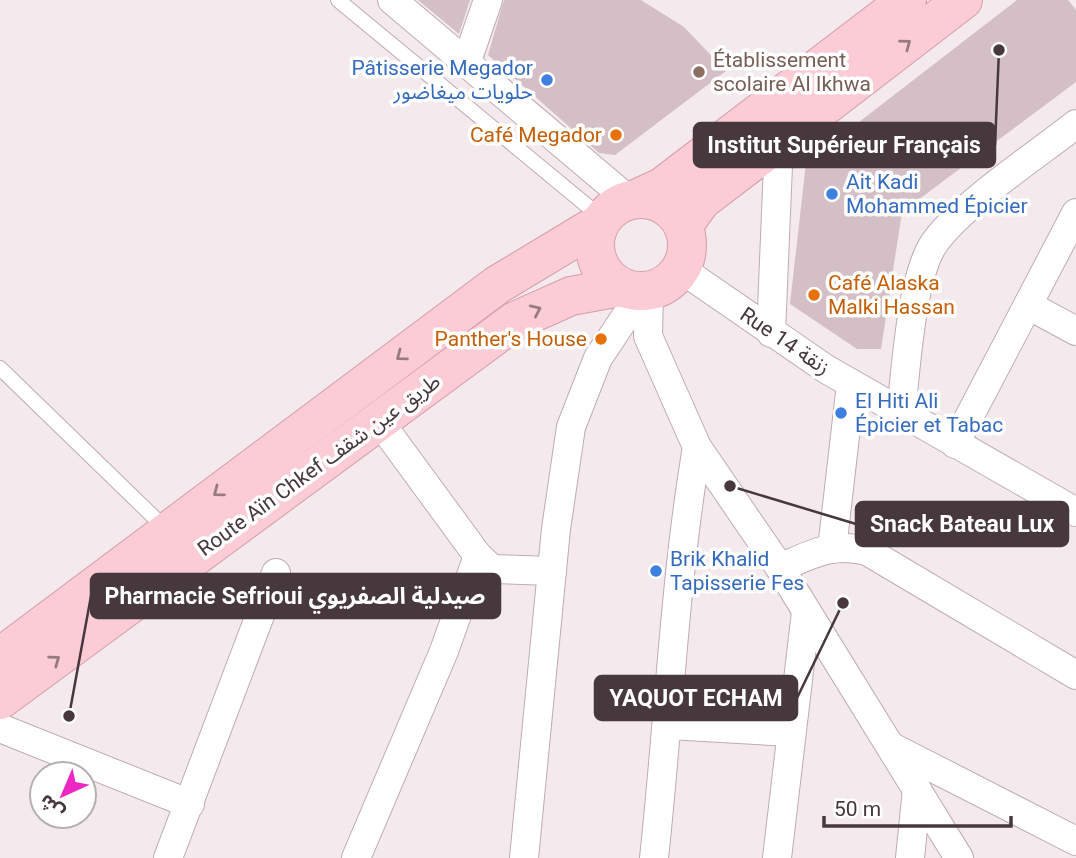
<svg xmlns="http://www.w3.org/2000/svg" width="1076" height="858" font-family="Roboto,'Noto Sans Arabic',sans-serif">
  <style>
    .building { fill: #d5bfc7 }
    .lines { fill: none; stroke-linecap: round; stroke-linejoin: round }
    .service-casing { stroke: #bfacb2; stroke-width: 16 }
    .minor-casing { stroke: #bfacb2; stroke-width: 30 }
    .secondary-casing { stroke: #d49ea9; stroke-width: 40 }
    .service { stroke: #fff; stroke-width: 14 }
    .minor { stroke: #fff; stroke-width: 28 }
    .secondary { stroke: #fbccd5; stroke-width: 38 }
    .oneway { stroke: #987b81 }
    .education-dot { fill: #8d6e63; stroke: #fff; stroke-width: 2.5 }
    .shop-dot { fill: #3f7fe0; stroke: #fff; stroke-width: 2.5 }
    .food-dot { fill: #e8710a; stroke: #fff; stroke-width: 2.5 }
    .labels { text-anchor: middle; stroke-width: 7; stroke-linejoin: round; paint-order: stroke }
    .education-label { font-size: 21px; fill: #785e54; stroke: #fff; text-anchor: start }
    .shop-label { font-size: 21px; fill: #366cbe; stroke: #fff; text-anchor: start }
    .food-label { font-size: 21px; fill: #c56008; stroke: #fff; text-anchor: end }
    .street-label { font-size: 21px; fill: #47383d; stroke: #fff }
    .leader { fill: none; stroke: #47383d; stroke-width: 2.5 }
    .callout-dot { fill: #47383d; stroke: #fff; stroke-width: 2.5 }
    .callout { fill: #47383d; stroke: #47383d; stroke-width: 2.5 }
    .callout-label { font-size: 23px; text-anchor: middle; font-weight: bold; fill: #fff }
  </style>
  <rect width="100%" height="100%" fill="#f4e9ec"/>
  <!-- building -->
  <g class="building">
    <polygon points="418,0 470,0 459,34"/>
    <polygon points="504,0 641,0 684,27 726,71 615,155 599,153 488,55"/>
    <polygon points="1017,0 1068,0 1076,10 1076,82 902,212 881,349 857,349 790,304 806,163"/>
  </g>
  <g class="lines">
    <defs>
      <g id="service">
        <polyline points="338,0 602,218"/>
        <polyline points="0,368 166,529"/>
      </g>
      <g id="minor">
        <polyline points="392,0 630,201"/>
        <polyline points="467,61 488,0"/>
        <polyline points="681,269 826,369 1076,512"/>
        <polyline points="649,291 648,336 697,447 780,568 959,858"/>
        <polyline points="1028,305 1076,331"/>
        <polyline points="771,333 779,141"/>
        <path d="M901 412C906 369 911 280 933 245 959 206 1037 155 1076 124"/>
        <polyline points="379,421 478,556 492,569 552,571"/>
        <polyline points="955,444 1076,213"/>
        <polyline points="832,549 851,384"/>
        <path d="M780 568C812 554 832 542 867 551L1076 675"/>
        <polyline points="669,725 790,732"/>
        <polyline points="0,728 190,804"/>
        <polyline points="892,747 1076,841"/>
        <polyline points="168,858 276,573"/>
        <polyline points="356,858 444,651 478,556"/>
        <polyline points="524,858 556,529 571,427 598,358 642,292"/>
        <path d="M654 858C669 721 674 583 697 447"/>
        <polyline points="777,858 806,612"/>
        <polyline points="910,858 917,789"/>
      </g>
      <g id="secondary">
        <polyline points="638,198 662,187 907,0"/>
        <circle cx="641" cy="245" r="46"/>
        <polyline points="683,226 701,201 963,0"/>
        <polyline points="0,657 497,285 600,223"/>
        <polyline points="0,700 515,321 571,296 620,287"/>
      </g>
    </defs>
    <!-- service casing -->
    <use href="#service" class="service-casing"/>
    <!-- minor casing -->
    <use href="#minor" class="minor-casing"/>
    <!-- secondary casing -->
    <use href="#secondary" class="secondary-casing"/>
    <!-- service -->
    <use href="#service" class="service"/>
    <!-- minor -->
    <use href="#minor" class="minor"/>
    <!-- secondary -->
    <use href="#secondary" class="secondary"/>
  </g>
  <!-- one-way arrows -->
  <defs><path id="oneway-chevron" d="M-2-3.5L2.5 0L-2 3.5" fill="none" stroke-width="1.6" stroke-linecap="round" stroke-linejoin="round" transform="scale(1.75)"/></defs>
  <g class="oneway">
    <use href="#oneway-chevron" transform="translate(906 44) rotate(-37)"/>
    <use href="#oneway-chevron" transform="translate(536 310) rotate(-25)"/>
    <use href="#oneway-chevron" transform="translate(401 356) rotate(143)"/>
    <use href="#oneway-chevron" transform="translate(218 492) rotate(143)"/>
    <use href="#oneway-chevron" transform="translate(55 660) rotate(-36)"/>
  </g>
  <!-- markers -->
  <circle class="education-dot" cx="699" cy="72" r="7"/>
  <g class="shop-dot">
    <circle cx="547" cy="80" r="7"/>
    <circle cx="832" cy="194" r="7"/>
    <circle cx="841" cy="413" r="7"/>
    <circle cx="656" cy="571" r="7"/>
  </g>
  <g class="food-dot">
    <circle cx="616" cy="135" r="7"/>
    <circle cx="814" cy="295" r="7"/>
    <circle cx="601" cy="339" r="7"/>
  </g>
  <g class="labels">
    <!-- education labels -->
    <g class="education-label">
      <text x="713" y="67">Établissement<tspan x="713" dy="24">scolaire Al Ikhwa</tspan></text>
    </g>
    <!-- shop labels -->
    <g class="shop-label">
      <text x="533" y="75" text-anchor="end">Pâtisserie Megador<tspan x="533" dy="24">حلويات ميغاضور</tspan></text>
      <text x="846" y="189">Ait Kadi<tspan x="846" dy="24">Mohammed Épicier</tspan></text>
      <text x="855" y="408">El Hiti Ali<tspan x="855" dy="24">Épicier et Tabac</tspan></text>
      <text x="670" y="566">Brik Khalid<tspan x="670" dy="24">Tapisserie Fes</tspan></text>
    </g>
    <!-- food labels -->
    <g class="food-label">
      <text x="602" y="142">Café Megador</text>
      <text x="828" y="290" text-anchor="start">Café Alaska<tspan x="828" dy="24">Malki Hassan</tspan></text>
      <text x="587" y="346">Panther's House</text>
    </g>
    <!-- street labels -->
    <g class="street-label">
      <text transform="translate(785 341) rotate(34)" y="7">Rue 14 زنقة</text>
      <text transform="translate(319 465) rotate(-36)" y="7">Route Aïn Chkef طريق عين شقف</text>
    </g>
  </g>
  <!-- callouts -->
  <path class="leader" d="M999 50L995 145M730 486L856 524M69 716L91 596M843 603L797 698"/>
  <g class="callout-dot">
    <circle cx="999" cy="50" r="7"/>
    <circle cx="730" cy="486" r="7"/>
    <circle cx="69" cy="716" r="7"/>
    <circle cx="843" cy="603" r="7"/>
  </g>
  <g class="callout">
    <rect x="694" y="123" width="301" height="44" rx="7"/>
    <rect x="856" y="502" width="212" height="44" rx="7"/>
    <rect x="91" y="574" width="409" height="44" rx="7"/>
    <rect x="595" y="676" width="202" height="44" rx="7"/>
  </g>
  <g class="callout-label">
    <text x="844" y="153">Institut Supérieur Français</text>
    <text x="962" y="532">Snack Bateau Lux</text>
    <text x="295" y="604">Pharmacie Sefrioui صيدلية الصفريوي</text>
    <text x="696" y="706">YAQUOT ECHAM</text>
  </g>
  <!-- north arrow -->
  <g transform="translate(63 795) rotate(224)"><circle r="33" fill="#ffffff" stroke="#b5afb1" stroke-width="2"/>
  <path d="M0-5L12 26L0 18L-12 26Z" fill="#ed27c4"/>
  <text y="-10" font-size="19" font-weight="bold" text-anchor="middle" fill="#47383d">ش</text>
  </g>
  <!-- scale -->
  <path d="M824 816v10h187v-10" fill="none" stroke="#47383d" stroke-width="3.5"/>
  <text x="834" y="816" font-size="21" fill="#47383d" stroke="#ffffff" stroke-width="5" paint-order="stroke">50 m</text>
</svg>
